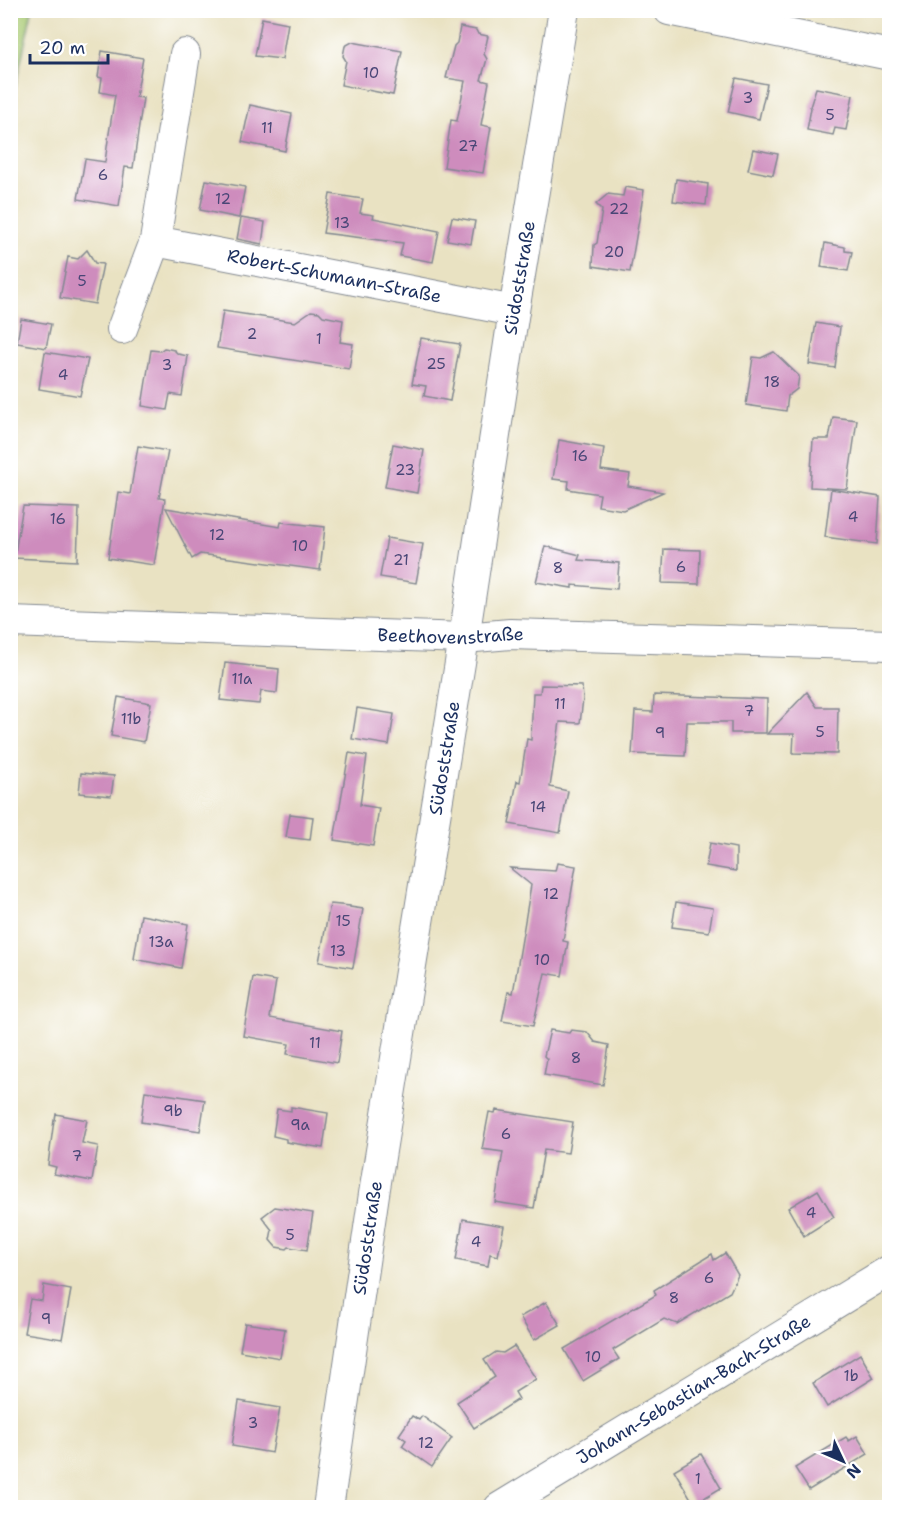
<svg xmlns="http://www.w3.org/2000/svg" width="900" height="1518" font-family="'Shantell Sans',sans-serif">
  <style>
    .green { fill: #a7c971; stroke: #617c68; stroke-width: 1.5 }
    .building { fill: #ce8cbd }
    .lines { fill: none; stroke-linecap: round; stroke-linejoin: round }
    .minor-casing { stroke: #828890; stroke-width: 32 }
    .minor { stroke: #fff; stroke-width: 30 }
    .labels { text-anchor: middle; stroke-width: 4.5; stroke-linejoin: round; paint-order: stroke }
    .number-label { font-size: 15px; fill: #484676 }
    .street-label { font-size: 18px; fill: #1b2f5e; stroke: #fff }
  </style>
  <rect width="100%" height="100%" fill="#fff"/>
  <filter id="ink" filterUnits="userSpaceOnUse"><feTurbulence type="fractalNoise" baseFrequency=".0167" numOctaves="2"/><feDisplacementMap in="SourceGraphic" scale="12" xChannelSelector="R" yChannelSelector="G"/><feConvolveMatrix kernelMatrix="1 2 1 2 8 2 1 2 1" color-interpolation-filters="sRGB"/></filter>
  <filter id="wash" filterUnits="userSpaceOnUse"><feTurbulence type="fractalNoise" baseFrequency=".008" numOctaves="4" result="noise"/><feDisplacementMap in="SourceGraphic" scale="24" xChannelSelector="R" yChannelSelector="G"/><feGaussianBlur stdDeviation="1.35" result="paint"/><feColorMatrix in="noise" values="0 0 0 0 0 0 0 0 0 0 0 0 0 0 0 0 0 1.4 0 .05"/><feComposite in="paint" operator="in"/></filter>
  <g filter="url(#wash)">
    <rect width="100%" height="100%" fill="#e9e2c2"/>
    <!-- green -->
    <polygon class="green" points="11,10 32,11 11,107 10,11"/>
    <g id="blocks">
      <!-- building -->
      <g class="building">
        <polygon points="262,18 288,23 282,59 255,56"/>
        <polygon points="460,27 476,30 478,34 488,36 484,54 487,59 481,80 489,82 481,125 491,127 483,173 444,167 451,120 457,121 465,81 446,78 454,46 457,43"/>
        <polygon points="352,42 402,51 393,95 341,85 346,61 343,56 345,46"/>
        <polygon points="102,51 143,58 136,97 143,98 133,168 125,167 119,206 78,199 85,159 105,162 108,140 115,95 100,92 102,78 98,77"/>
        <polygon points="736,78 767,84 759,119 728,112"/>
        <polygon points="816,88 853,95 846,130 835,128 833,135 807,130 811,108 810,107"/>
        <polygon points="250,105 292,114 285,151 242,142"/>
        <polygon points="753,149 778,154 773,175 748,170"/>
        <polygon points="676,179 708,184 706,205 673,201"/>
        <polygon points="206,180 245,187 239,218 200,210"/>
        <polygon points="625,187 644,190 630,272 593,266 594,245 597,243 602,210 596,204 608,194 623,196"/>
        <polygon points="330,194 363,199 360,213 374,215 373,218 439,231 433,262 400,256 403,243 323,233"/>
        <polygon points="452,217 475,221 471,244 447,240"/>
        <polygon points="241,218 265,222 262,244 237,239"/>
        <polygon points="825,243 845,247 845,251 852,252 848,271 821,267"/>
        <polygon points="87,250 95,263 103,264 95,304 60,298 68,257 78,259"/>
        <polygon points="223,311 295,322 311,311 319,312 323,316 343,320 340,342 353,344 349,369 217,348"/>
        <polygon points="21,319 51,324 46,348 17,343"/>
        <polygon points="816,323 840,327 835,368 809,364"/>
        <polygon points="421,338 460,344 450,401 424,396 426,386 412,384"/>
        <polygon points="164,348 174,350 178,354 188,356 182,396 170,394 167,410 142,406 151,350 160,351"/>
        <polygon points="45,352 88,359 80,396 39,389"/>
        <polygon points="774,352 799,376 797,389 788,396 786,411 746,405 753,357 761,358"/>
        <polygon points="833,417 857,420 847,489 810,487 813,439 829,439"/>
        <polygon points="559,440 604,448 601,470 630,474 628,486 663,492 623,510 598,506 600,494 568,489 569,481 553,479"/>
        <polygon points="393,444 424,450 417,493 385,487"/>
        <polygon points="138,446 168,451 159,498 165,499 154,565 108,558 118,492 130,494"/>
        <polygon points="831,489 880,497 877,544 825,537"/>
        <polygon points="23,506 79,508 77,561 14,558"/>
        <polygon points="166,508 280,527 281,522 325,527 320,570 200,554 192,559"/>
        <polygon points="387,538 423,544 416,583 380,577"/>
        <polygon points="545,546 580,555 578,560 619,563 617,589 572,585 572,588 536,582"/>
        <polygon points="664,549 700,550 699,584 662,583"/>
        <polygon points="225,663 279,669 277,693 261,691 259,704 220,700"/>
        <polygon points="541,685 582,686 583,699 580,723 560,722 550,787 568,791 560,833 509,824 517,781 520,782 527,739 531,740 533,693 540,693"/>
        <polygon points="807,692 817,707 838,707 837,754 793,753 794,734 767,734"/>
        <polygon points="654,695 767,699 766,733 731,733 731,722 687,722 685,756 632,754 635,711 653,712"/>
        <polygon points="118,697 151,703 144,742 111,736"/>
        <polygon points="357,708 394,714 389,745 352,739"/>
        <polygon points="349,753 367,756 360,805 379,808 373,846 334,840"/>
        <polygon points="81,773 114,776 111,796 79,793"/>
        <polygon points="290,814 313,817 310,840 286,837"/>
        <polygon points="710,843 736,848 736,871 706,866"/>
        <polygon points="557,863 576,866 563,941 568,942 562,976 545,973 533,1026 502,1021 508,992 513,993 531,885 510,868 555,871"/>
        <polygon points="676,902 713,908 709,932 672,927"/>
        <polygon points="330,904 350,906 350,907 363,909 353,968 319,962"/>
        <polygon points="141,915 188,924 181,968 134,959"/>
        <polygon points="253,977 276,981 270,1018 342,1031 337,1063 287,1054 289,1044 243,1036"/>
        <polygon points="550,1030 569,1033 571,1030 587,1032 595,1042 609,1045 603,1085 544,1075 547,1059 544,1056"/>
        <polygon points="145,1091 205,1100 200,1131 141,1122"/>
        <polygon points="291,1107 328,1113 323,1148 286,1142 286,1139 273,1136 277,1109 291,1111"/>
        <polygon points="496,1110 573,1122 568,1153 544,1150 534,1208 495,1202 503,1152 482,1149 489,1112 495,1113"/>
        <polygon points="56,1114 87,1120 82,1143 98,1146 92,1181 54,1174 56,1167 48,1165 54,1120 55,1120"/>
        <polygon points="818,1190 834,1217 804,1236 788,1208"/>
        <polygon points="275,1207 313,1213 307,1250 289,1247 287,1249 276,1247 270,1240 272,1230 262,1217"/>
        <polygon points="463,1219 504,1226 498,1256 490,1254 488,1266 456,1260"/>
        <polygon points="725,1253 738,1275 730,1292 677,1324 664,1319 613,1350 619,1359 583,1381 564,1349 656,1295 654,1290 712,1254 714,1260"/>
        <polygon points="44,1285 71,1290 62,1339 24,1333 30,1299 42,1301"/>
        <polygon points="546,1302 560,1325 534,1340 520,1317"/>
        <polygon points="245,1323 285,1329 280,1358 240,1351"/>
        <polygon points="514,1346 536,1379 515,1392 519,1399 474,1428 457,1402 495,1377 484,1360 496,1352 503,1353"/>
        <polygon points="860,1354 874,1378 827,1407 813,1383"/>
        <polygon points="239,1401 280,1408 272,1453 232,1446"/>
        <polygon points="412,1416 419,1420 422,1416 452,1438 432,1467 402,1446 406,1440 399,1435"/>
        <polygon points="857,1436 868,1454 809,1490 795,1468 846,1437 849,1441"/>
        <polygon points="701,1454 721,1488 694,1504 674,1470"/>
      </g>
    </g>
  </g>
  <g filter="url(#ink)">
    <use href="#blocks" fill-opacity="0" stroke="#828890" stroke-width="1.5"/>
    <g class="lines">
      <defs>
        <g id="minor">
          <polyline points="669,10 890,55"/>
          <path id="s1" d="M185 54 155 241 514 311"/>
          <polyline points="122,329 155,241"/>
          <path id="s2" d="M10 622 464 638 510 634 890 645"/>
          <path id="s3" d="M328 1508 374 1194 464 638 514 311 564 10"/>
          <path id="s4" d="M499 1508 890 1270"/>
        </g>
      </defs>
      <!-- minor casing -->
      <use href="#minor" class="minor-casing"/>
      <!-- minor -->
      <use href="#minor" class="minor"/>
    </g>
  </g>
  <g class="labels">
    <!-- number labels -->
    <g class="number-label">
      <text x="371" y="78">10</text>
      <text x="748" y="103">3</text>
      <text x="830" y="120">5</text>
      <text x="267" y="133">11</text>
      <text x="468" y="151">27</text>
      <text x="103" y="180">6</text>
      <text x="223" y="204">12</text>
      <text x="619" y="214">22</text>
      <text x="342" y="228">13</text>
      <text x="614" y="257">20</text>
      <text x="82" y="286">5</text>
      <text x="252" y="339">2</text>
      <text x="319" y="344">1</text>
      <text x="436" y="369">25</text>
      <text x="167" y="370">3</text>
      <text x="63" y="380">4</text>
      <text x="772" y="387">18</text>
      <text x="580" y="461">16</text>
      <text x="405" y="475">23</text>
      <text x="853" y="522">4</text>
      <text x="58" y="524">16</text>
      <text x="217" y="540">12</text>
      <text x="300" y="551">10</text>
      <text x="401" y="565">21</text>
      <text x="681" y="572">6</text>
      <text x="558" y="573">8</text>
      <text x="242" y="684">11a</text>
      <text x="560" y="709">11</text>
      <text x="749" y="716">7</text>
      <text x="131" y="724">11b</text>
      <text x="820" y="737">5</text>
      <text x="660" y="738">9</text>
      <text x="538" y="812">14</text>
      <text x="551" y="899">12</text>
      <text x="343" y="926">15</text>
      <text x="161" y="947">13a</text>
      <text x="338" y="956">13</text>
      <text x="542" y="965">10</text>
      <text x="315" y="1048">11</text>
      <text x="576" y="1063">8</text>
      <text x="173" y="1116">9b</text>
      <text x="300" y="1130">9a</text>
      <text x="506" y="1139">6</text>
      <text x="77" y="1161">7</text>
      <text x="811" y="1218">4</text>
      <text x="290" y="1240">5</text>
      <text x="476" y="1247">4</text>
      <text x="709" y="1283">6</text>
      <text x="674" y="1303">8</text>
      <text x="46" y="1324">9</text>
      <text x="593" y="1362">10</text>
      <text x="851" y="1381">1b</text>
      <text x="253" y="1428">3</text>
      <text x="426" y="1448">12</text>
      <text x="698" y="1484">1</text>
    </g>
    <!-- street labels -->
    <g class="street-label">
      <text dy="6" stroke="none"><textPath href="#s1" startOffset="372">Robert-Schumann-Straße</textPath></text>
      <text dy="6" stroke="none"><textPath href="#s3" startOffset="1245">Südoststraße</textPath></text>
      <text dy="6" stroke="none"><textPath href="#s2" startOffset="441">Beethovenstraße</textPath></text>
      <text dy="6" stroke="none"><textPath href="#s3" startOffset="759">Südoststraße</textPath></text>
      <text dy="6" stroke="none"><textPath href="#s3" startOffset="273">Südoststraße</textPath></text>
      <text dy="6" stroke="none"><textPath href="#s4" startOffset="228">Johann-Sebastian-Bach-Straße</textPath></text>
    </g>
  </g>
  <!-- margin -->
  <rect width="900" height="1518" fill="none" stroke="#fff" stroke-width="36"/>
  <!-- north arrow -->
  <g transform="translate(843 1461) rotate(134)" stroke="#ffffff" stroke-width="4.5" paint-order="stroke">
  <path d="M0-4.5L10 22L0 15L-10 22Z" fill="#1b2f5e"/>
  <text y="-9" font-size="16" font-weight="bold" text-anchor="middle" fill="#1b2f5e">N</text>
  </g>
  <!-- scale -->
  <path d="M30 54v9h78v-9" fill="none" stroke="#1b2f5e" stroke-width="3"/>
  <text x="39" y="54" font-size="18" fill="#1b2f5e" stroke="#ffffff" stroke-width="4.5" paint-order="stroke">20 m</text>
</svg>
